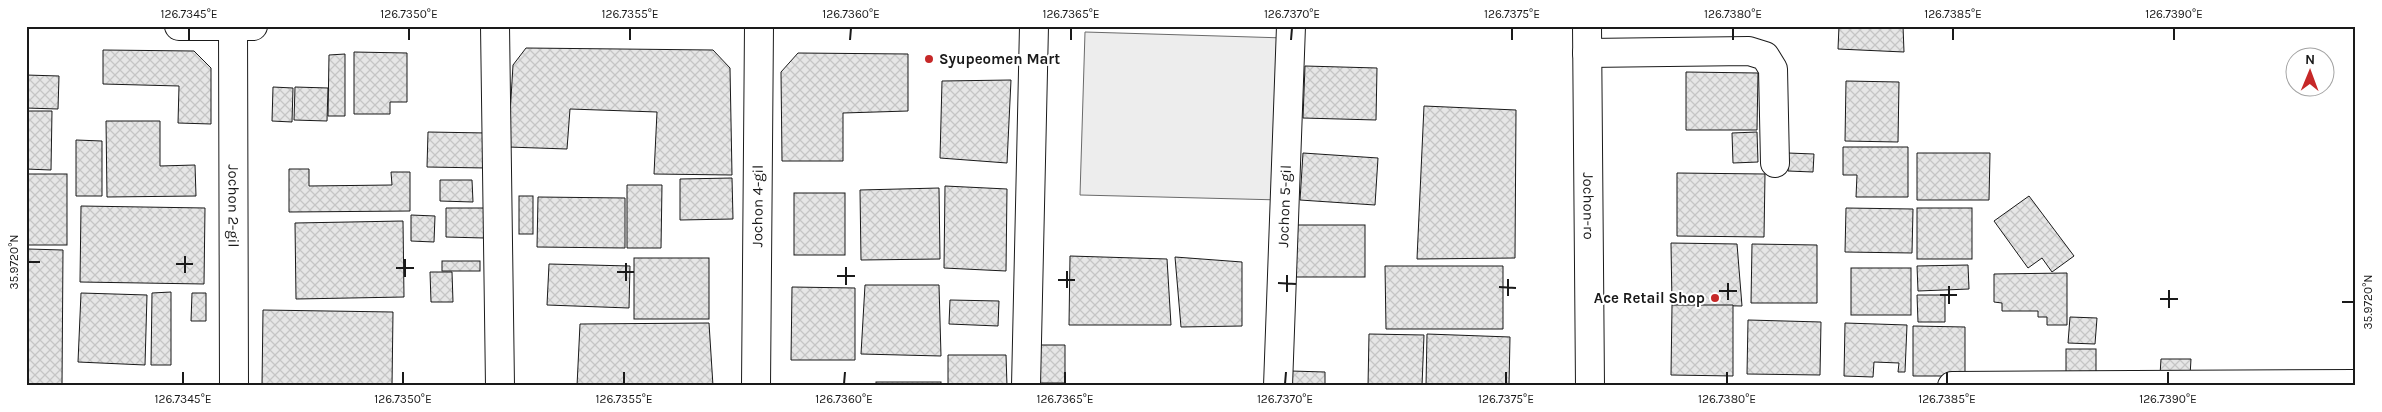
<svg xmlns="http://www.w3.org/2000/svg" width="2382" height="412" font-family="Karla,sans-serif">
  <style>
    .built { fill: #ededed; stroke: #6a6a6a }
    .building { fill: url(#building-cross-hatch); stroke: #1a1a1a }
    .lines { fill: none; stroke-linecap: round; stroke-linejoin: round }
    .minor-casing { stroke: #1a1a1a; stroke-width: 30 }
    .minor { stroke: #fff; stroke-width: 28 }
    .ticks { fill: none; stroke: #1a1a1a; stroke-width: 2 }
    .poi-dot { fill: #c62828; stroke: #fff; stroke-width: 2 }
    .labels { text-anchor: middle; stroke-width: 4; stroke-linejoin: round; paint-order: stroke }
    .poi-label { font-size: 15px; font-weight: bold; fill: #1a1a1a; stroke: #fff; text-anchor: start }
    .street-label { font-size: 15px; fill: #1a1a1a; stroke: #fff }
    .neatline { fill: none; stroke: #1a1a1a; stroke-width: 2 }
    .ticks-label { font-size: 12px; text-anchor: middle; fill: #1a1a1a }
  </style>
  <defs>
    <pattern id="building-cross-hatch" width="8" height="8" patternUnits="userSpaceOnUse" patternTransform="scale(1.25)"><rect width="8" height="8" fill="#e6e6e6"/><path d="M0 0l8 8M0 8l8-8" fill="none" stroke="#c5c5c5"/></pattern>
  </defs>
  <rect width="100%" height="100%" fill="#fff"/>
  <!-- built -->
  <polygon class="built" points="1085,32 1285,38 1281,200 1080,195"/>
  <!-- building -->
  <g class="building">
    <polygon points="1839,26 1903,26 1904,52 1838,49"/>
    <polygon points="526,48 713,50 730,68 732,175 654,174 657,112 570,109 567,149 508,147 513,65"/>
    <polygon points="103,50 194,51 211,68 211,124 178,123 179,86 103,84"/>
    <polygon points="354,52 407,53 407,102 390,102 390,114 354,114"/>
    <polygon points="798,53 908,54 908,111 843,113 843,161 782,161 781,72"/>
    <polygon points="345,54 345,116 328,116 329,55"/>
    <polygon points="1305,66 1377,68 1376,120 1303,118"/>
    <polygon points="1686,72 1758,73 1757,130 1686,130"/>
    <polygon points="26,75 59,76 58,109 26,108"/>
    <polygon points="1011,80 1007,163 940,158 942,81"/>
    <polygon points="1846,81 1899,82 1898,142 1845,141"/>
    <polygon points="273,87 293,88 292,122 272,121"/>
    <polygon points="295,87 328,88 327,121 294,120"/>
    <polygon points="1424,106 1516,110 1515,258 1417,259"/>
    <polygon points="26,111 52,111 51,170 26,169"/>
    <polygon points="106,121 160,121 160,166 195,165 196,196 107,197"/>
    <polygon points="428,132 487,133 486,168 427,167"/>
    <polygon points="1757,132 1758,162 1733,163 1732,133"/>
    <polygon points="76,140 102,141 102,196 76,196"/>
    <polygon points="1843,147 1908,147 1908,197 1856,197 1857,175 1843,175"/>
    <polygon points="1303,153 1378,158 1375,205 1300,200"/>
    <polygon points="1788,153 1814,154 1813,172 1788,171"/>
    <polygon points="1917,153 1990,153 1989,200 1917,200"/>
    <polygon points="289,169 309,169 309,186 392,185 391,172 410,172 410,211 289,212"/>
    <polygon points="1677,173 1765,174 1764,237 1677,236"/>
    <rect x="26" y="174" width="41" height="71"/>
    <polygon points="732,178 733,219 680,220 680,179"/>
    <polygon points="440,180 472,180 473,202 440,201"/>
    <polygon points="627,185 662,185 661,248 627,248"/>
    <polygon points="945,186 1007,189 1006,271 944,268"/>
    <polygon points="939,188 940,259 861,260 860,190"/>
    <rect x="794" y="193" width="51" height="62"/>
    <rect x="519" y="196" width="14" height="38"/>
    <polygon points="2029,196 2074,256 2052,272 2042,258 2028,268 1994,221"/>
    <polygon points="538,197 625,198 625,248 537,247"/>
    <polygon points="81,206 205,208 204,284 80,282"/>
    <polygon points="446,208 484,208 484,238 446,237"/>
    <polygon points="1846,208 1913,209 1912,253 1845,252"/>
    <rect x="1917" y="208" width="55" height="51"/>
    <polygon points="411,215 435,216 434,242 411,241"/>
    <polygon points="403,221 404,297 296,299 295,223"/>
    <rect x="1294" y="225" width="71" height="52"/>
    <polygon points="1671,243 1737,244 1742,306 1672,305"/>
    <polygon points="1752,244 1817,245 1817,303 1751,303"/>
    <polygon points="28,249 63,250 62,386 27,386"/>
    <polygon points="1070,256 1167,259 1171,325 1069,325"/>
    <polygon points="1175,257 1242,262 1242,326 1181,327"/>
    <rect x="634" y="258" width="75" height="61"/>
    <rect x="442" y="261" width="38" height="10"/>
    <polygon points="549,264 630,266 629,308 547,305"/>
    <polygon points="1968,265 1969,289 1918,291 1917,266"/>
    <polygon points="1385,266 1503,266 1503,329 1386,329"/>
    <rect x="1851" y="268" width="60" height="47"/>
    <polygon points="430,272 452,272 453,302 431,302"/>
    <polygon points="2067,273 2067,325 2047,325 2047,317 2038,317 2038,311 2002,311 2002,303 1994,302 1994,274"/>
    <polygon points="865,285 939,285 941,356 861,354"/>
    <polygon points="792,287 855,288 855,360 791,360"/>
    <polygon points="171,292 171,365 151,365 152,293"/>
    <polygon points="81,293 147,295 145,365 78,362"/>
    <polygon points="192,293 206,293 206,321 191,321"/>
    <polygon points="1917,295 1945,295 1945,322 1918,322"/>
    <polygon points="950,300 999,301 998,326 949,324"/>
    <polygon points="1672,305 1733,305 1733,376 1671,375"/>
    <polygon points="263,310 393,312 392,386 262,386"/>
    <polygon points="2070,317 2097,318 2095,344 2068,343"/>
    <polygon points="1748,320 1821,322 1820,375 1747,374"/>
    <polygon points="709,323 713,386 577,386 580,324"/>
    <polygon points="1845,323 1907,325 1905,372 1898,372 1899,363 1874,362 1873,377 1844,376"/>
    <polygon points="1913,326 1965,327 1965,376 1913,376"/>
    <polygon points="1369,334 1424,335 1422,386 1368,386"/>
    <polygon points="1427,334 1510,337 1509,386 1426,386"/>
    <polygon points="1036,345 1065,345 1065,383 1035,383"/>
    <rect x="2066" y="349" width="30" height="30"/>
    <polygon points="948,355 1006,355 1007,386 948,386"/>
    <polygon points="2161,359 2191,359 2190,376 2160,375"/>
    <polygon points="1291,371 1325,372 1325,386 1291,386"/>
    <rect x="876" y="382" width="65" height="4"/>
  </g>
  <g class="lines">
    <defs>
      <g id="minor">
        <polyline points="179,26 253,26"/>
        <path id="s1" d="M233 26 234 386"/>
        <polyline points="495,26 500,386"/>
        <path id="s2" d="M1587 26 1590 386"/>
        <polyline points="1587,53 1749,51 1765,56 1773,69 1775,163"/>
        <path id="s3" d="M756 386 759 26"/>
        <polyline points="1026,386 1034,26"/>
        <path id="s4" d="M1278 386 1291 26"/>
        <polyline points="1952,386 2356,384"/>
      </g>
    </defs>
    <!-- minor casing -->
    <use href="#minor" class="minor-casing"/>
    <!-- minor -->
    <use href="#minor" class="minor"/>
  </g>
  <!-- ticks -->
  <path class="ticks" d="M189 40V28M409 40V28M630 40V28M850 40 851 28M1071 40V28M1291 40 1292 28M1512 40V28M1733 40V28M1953 40V28M2174 40V28M28 262H40M176 264H193M396 268H414M617 272H634M185 273V256M837 276H855M405 277V259M1058 280H1075M626 281V263M1278 283 1296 284M846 285V267M1499 287 1516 288M1067 288V271M1719 291H1737M1287 292V275M1940 295H1957M1508 296V279M2160 299H2178M1728 300V283M2342 302H2354M1949 304V286M2169 308V290M183 384V372M403 384V372M624 384V372M844 384 845 372M1065 384V372M1285 384 1286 372M1506 384V372M1727 384V372M1947 384V372M2168 384V372"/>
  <!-- markers -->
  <g class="poi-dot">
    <circle cx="929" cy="59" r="5"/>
    <circle cx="1715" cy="298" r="5"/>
  </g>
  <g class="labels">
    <!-- poi labels -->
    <g class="poi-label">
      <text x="939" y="64">Syupeomen Mart</text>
      <text x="1705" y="303" text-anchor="end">Ace Retail Shop</text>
    </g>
    <!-- street labels -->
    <g class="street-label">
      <text dy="5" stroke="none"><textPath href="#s1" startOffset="180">Jochon 2-gil</textPath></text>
      <text dy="5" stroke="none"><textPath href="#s3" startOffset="180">Jochon 4-gil</textPath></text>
      <text dy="5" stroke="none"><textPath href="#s4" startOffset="180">Jochon 5-gil</textPath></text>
      <text dy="5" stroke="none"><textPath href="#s2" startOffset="180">Jochon-ro</textPath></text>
    </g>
  </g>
  <!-- border -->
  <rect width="2382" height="412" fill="none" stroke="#ffffff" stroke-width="55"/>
  <!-- north arrow -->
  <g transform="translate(2310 72) rotate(1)"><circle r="24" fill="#ffffff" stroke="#a3a3a3"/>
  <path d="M0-4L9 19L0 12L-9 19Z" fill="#c62828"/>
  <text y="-8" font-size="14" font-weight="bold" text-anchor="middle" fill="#1a1a1a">N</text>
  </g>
  <rect x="28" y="28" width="2326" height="356" class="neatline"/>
  <g class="ticks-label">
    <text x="189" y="18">126.7345°E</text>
    <text x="409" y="18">126.7350°E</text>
    <text x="630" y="18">126.7355°E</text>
    <text x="851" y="18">126.7360°E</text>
    <text x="1071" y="18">126.7365°E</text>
    <text x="1292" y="18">126.7370°E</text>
    <text x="1512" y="18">126.7375°E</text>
    <text x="1733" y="18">126.7380°E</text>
    <text x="1953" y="18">126.7385°E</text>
    <text x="2174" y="18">126.7390°E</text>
    <text transform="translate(14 262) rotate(-90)" y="4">35.9720°N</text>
    <text transform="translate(2368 302) rotate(-90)" y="4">35.9720°N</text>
    <text x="183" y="403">126.7345°E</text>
    <text x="403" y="403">126.7350°E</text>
    <text x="624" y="403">126.7355°E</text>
    <text x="844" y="403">126.7360°E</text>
    <text x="1065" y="403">126.7365°E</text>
    <text x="1285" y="403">126.7370°E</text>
    <text x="1506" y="403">126.7375°E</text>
    <text x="1727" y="403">126.7380°E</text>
    <text x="1947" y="403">126.7385°E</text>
    <text x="2168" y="403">126.7390°E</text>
  </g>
</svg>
